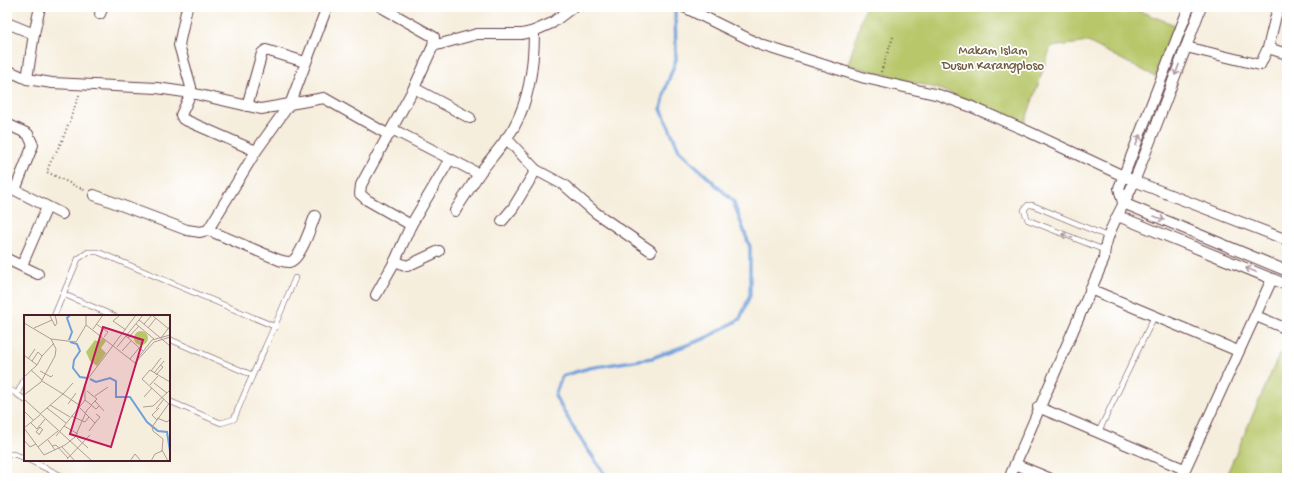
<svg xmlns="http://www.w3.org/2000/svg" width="1294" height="485" font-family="'Gochi Hand',sans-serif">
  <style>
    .green { fill: #b8c76a; stroke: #81734a }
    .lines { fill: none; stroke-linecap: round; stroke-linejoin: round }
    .stream { stroke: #70a0da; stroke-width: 3.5 }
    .lane-casing { stroke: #643e46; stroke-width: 6 }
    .street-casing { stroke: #643e46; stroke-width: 12 }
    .path { stroke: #643e46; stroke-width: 2; stroke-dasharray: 1 3; stroke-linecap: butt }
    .lane { stroke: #fff; stroke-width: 5 }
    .street { stroke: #fff; stroke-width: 10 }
    .oneway { stroke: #ae9aa0 }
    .labels { text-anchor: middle; stroke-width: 3.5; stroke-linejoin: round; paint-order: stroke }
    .park-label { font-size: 13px; fill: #705a41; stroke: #fff }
    .inset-river { fill: none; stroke: #70a0da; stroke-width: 2 }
    .inset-road { fill: none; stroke: #b19b96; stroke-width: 1 }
    .view { fill: #c2185b; fill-opacity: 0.15; stroke: #c2185b; stroke-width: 2 }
    .inset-edge { fill: none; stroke: #4a1f2b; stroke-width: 2 }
  </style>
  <rect width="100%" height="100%" fill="#fff"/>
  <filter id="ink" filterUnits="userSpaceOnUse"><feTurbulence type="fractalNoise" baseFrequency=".025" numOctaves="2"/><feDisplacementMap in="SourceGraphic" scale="8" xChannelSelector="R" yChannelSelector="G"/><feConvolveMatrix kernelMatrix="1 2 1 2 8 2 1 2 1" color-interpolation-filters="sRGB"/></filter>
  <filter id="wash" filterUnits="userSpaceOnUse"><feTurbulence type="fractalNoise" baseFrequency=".012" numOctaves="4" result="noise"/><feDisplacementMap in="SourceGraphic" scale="16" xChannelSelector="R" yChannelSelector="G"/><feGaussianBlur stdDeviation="0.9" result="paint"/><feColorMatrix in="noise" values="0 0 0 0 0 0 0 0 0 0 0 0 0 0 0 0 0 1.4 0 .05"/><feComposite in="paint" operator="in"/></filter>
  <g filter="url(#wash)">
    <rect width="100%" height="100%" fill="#f6eedd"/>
    <!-- green -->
    <g class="green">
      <polygon points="865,7 1129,7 1175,25 1156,77 1088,42 1051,47 1025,122 939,89 848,65"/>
      <polygon points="1280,353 1287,356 1287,478 1225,478"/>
    </g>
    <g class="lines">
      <!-- stream -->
      <polyline class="stream" points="607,478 576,432 555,396 562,376 589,368 652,358 706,338 740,319 750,295 750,247 733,201 679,150 661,109 667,84 676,60 675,7"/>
    </g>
  </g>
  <g filter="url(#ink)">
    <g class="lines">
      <defs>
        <g id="lane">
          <polyline points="1104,250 1028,220 1024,210 1028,205 1032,205 1109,237"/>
          <polyline points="63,294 114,316"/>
          <polyline points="54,316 78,259 88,252 98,252 276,327"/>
          <polyline points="169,339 252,375"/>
          <polyline points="7,388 17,394 25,378"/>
          <polyline points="17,394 25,400"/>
          <path d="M169 401 221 423 234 419C253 371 276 326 295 278"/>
          <polyline points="1098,433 1154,317"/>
          <polyline points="7,454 13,454 25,458"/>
          <polyline points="29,460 66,478"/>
        </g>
        <g id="street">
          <polyline points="187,7 179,45 191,87 191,93 181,115 183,119 256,151"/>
          <polyline points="381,7 434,37 433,46 477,34 522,34 534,31 552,23 573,7"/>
          <polyline points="684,7 761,45 865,78 939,95 972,107 1027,131 1134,181 1287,240"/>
          <polyline points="100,14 103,7"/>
          <polyline points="7,23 34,34"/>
          <polyline points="1186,47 1260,65 1268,48 1278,7"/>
          <polyline points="1268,48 1287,54"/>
          <polyline points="7,70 27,79 52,83 157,88 191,93 261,109 324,98 389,135"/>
          <polyline points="27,79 34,34 40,7"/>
          <polyline points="414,88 470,118"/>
          <polyline points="247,106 262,53 266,50 305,62"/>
          <polyline points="7,124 28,134 33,145 15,190"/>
          <path d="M392 129 479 174C491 158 504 144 514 127 530 98 534 64 534 31"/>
          <polyline points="506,138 536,170 564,185 596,213 651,251"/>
          <polyline points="7,186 62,214"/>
          <polyline points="94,195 187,230 200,232 208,230 256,151 291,102 327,7"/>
          <polyline points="1123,203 1119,188 1189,7"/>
          <polyline points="1123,203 1287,271"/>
          <polyline points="455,211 479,174"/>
          <polyline points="1118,216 1287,285"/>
          <polyline points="502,221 513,208 536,170"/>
          <polyline points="411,225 367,200 360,194 361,185 414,88 433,46"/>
          <path d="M208 230 279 260C282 261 286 262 289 262 300 261 311 226 315 216"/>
          <polyline points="7,259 38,274"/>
          <polyline points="395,261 407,266 439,251"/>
          <polyline points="22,265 47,207"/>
          <polyline points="1090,289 1238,351"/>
          <polyline points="376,295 395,261 411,225 450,159"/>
          <polyline points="1256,316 1287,329"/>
          <polyline points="1038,407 1184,469"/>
          <polyline points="1015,464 1049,478"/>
          <path d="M1013 478 1011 474 1104 259C1104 233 1124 207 1133 184 1157 125 1179 66 1201 7"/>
          <polyline points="1181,478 1272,279"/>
        </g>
      </defs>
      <!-- lane casing -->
      <use href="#lane" class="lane-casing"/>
      <!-- street casing -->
      <use href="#street" class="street-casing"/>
      <!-- path -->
      <g class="path">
        <polyline points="881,72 893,37"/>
        <polyline points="79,95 62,141 50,163 47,172 86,191"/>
      </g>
      <!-- lane -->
      <use href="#lane" class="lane"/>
      <!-- street -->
      <use href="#street" class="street"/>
    </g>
    <!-- one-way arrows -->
    <defs><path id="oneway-shaft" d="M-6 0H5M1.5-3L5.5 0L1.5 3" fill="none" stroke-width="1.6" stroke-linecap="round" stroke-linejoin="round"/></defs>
    <g class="oneway">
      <use href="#oneway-shaft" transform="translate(1177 70) rotate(111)"/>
      <use href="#oneway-shaft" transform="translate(1138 140) rotate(-69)"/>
      <use href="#oneway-shaft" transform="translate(1159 218) rotate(22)"/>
      <use href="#oneway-shaft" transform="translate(1067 236) rotate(-158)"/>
      <use href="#oneway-shaft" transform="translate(1251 270) rotate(-158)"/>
    </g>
  </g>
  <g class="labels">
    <!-- park labels -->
    <g class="park-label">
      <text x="993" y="54">Makam Islam<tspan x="993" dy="15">Dusun Karangploso</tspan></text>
    </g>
  </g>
  <!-- overview -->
  <g transform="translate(24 315)">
    <rect width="146" height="146" fill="#f6eedd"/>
    <path d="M110 23a7 7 0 1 1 14 0a7 7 0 1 1-14 0ZM78 23 82 26 77 33 82 38 73 51 66 46 62 37 71 25 75 27Z" fill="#b8c76a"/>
    <path class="inset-river" d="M45 25 48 17 43 3 46 0M46 27 53 29 56 36 50 45 49 53 56 62 63 63M66 64 72 67 86 63 92 66V82H106L123 107 134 116 143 117 146 136"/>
    <path class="inset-road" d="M96 0 89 6 102 15M128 0 146 15M26 1 31 11 33 8 31 0M115 5 146 31M0 8 27 24 52 27 62 10V0M72 9 84 17 80 22M112 9 130 24M120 9 128 0M62 10 111 48 130 27 146 22M10 13 28 5M124 13 132 3M69 14 79 0M102 21 119 36M104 23 115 11M137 23 146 11M93 32 119 0M98 36 107 26M0 40 13 50M114 43 128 25 146 20M4 44 11 34M106 44 115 33M8 46 14 37 18 41 30 28M7 55 18 65M16 56 27 62 29 60M127 56 137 43M130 58 140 46M132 60 139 52 136 50M0 62 13 50 18 41M18 66 39 79 49 68M146 67 126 55 118 64 146 90M130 68 143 78M126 70 134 61M63 76 73 84 67 90M0 80 17 67 31 41 32 34 27 24M71 81 84 72M120 82 128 73M0 84 68 146M61 85 72 94 75 91M71 86 80 96M44 89 52 78M26 90 46 102M54 91 71 108 65 116M119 92 129 91 146 75M23 93 42 108M132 94 140 84M0 96 9 105M16 99 39 79 55 90M47 101 61 107 65 102M133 103 143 107 146 104M133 105 128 100 135 93M7 108 13 114 21 104M71 108 76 102 72 99M40 111 54 119M0 113 20 140 41 130 51 122 63 95 67 91M0 113 16 100M15 120 18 115H19L16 112 12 117 15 119M32 121 61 85V70L63 65 112 0M53 123 64 133M0 125 6 132 12 129M24 125 31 135M28 131 32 130 44 143M14 132 34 116M38 132 51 146M138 135 144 146M43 144 66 120M106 146 111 139 117 146M127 146 131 139 138 136 139 124 129 116 128 112 146 87"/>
    <path class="view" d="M79 12 119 25 87 132 46 119Z"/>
    <rect width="146" height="146" class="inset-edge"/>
  </g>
  <!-- margin -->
  <rect width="1294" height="485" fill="none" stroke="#fff" stroke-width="24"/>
</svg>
